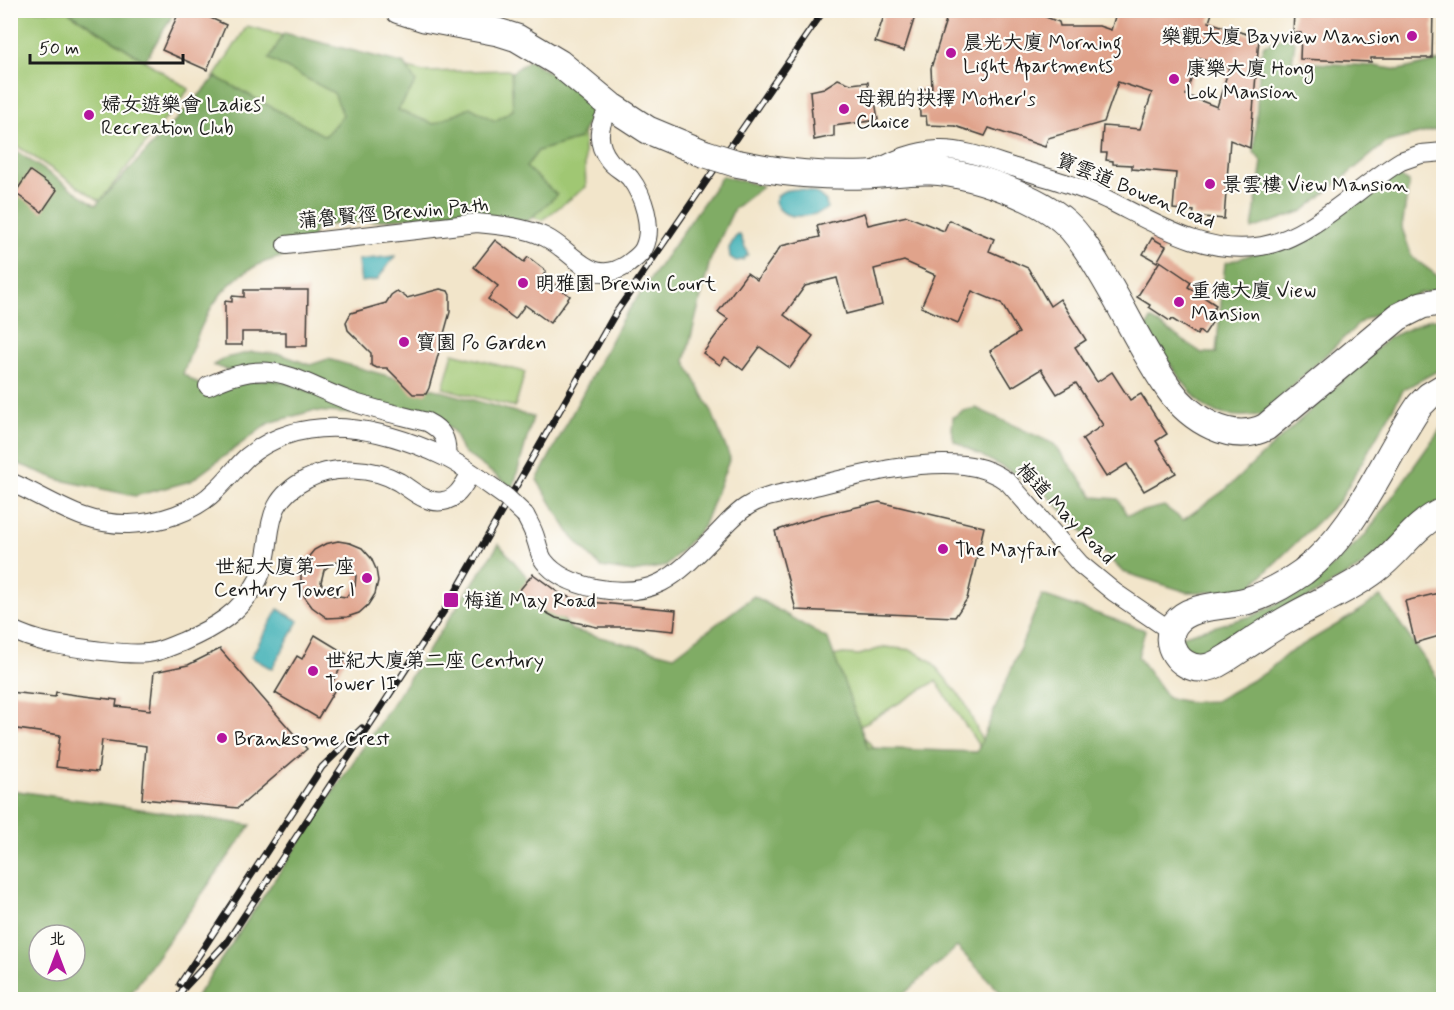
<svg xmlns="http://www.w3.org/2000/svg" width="1454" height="1010" font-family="Mynerve,'LXGW WenKai TC',sans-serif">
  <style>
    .green { fill: #a0c773; stroke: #5e7248; stroke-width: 1.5 }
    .forest { fill: #80ac65; stroke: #4e6440; stroke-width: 1.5; fill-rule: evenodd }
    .water { fill: #3fb0b6; stroke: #2e6669; stroke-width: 1.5 }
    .building { fill: #e0a38b; fill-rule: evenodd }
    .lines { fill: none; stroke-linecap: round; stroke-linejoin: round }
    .minor-casing { stroke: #3c3a36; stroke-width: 20 }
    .secondary-casing { stroke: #3c3a36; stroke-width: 29 }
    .minor { stroke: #fff; stroke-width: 18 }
    .secondary { stroke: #fff; stroke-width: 27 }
    .rail-casing { stroke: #1c1c1c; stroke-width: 7 }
    .rail { stroke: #fdfcf7; stroke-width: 4.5; stroke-dasharray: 14; stroke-linecap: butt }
    .minor-bridge-casing { stroke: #3c3a36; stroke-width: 20; stroke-linecap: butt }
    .secondary-bridge-casing { stroke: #3c3a36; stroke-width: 29; stroke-linecap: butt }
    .minor-bridge { stroke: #fff; stroke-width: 18 }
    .secondary-bridge { stroke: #fff; stroke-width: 27 }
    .poi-dot { fill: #b5179e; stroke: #fdfcf7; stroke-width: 2 }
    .labels { text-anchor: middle; stroke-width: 4.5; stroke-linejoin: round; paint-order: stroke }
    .poi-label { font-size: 20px; fill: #1c1c1c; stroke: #fdfcf7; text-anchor: start }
    .street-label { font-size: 20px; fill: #1c1c1c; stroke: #fdfcf7 }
  </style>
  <rect width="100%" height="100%" fill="#fdfcf7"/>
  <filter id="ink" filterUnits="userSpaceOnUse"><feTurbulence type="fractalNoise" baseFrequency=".0167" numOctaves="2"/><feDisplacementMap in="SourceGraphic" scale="12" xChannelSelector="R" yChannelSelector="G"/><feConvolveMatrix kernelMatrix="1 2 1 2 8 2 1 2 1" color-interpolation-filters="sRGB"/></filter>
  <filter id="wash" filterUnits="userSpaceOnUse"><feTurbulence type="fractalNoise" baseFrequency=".008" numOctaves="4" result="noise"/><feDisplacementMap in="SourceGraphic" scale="24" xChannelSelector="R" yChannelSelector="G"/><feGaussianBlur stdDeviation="1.35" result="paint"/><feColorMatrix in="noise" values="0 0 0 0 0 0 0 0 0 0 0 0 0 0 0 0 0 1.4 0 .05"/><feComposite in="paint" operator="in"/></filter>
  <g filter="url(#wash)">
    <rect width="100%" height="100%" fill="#f2e5ca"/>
    <!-- green -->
    <g class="green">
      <polygon points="11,10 67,11 189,89 100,201 11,142"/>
      <polygon points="247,26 423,72 508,70 582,106 586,187 542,220 183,125"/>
      <polygon points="453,353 525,372 515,407 443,388"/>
      <polygon points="885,647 912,650 931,661 964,701 984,745 983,752 936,681 857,728 885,762 853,751 833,656 843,654 859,655"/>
    </g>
    <!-- forest -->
    <g class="forest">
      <polygon points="67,11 175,11 145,61"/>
      <path d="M284 33 405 64 416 82 398 110 434 124 470 107 495 121 513 110 511 73 530 60 597 104 579 139 538 151 526 167 557 195 528 221 448 214 316 226 309 249C295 253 279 257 265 262 214 282 200 327 183 374L211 392 231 383 275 379 314 393 358 414 312 411 269 423 191 481 135 496 60 480 11 461 10 147 96 205 216 77 325 136 343 115 334 93 269 59Z"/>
      <polygon points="1287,36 1295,42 1292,62 1374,66 1399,70 1443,60 1443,128 1387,142 1303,211 1252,229 1262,162 1254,152 1260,57 1264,45"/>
      <path d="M1397 175 1409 182 1402 228 1412 257 1443 280V290L1419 293 1362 321 1261 415C1243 417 1227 417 1210 410 1196 405 1156 344 1146 329L1151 319 1202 353H1216L1225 263 1310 235Z"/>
      <polygon points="722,176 763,186 734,209 710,261 685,361 711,410 730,458 703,527 666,566 633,572 601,567 572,537 537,480 621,321"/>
      <polygon points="1443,318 1443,368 1404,389 1340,500 1245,592 1187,592 1123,572 1038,486 954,441 952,430 953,417 963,411 976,408 1054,444 1094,497 1118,499 1127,515 1164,506 1183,520 1226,489 1388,338 1430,319"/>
      <polygon points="252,352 280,354 310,365 328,359 533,417 513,488 462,451 454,432 438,419 227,370 213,365 225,358"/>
      <polygon points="1443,425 1443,501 1359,568 1191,667 1181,636 1255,615 1309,587 1366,534"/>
      <polygon points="499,544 572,630 674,656 754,596 828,639 868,748 977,752 1042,595 1145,630 1138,657 1168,698 1189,702 1215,701 1265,673 1287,654 1353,615 1381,596 1441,683 1444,703 1443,999 1007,999 957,947 898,999 194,1000"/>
      <path d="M11 790 250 825H251L127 999H11ZM39 935H75V971H39Z"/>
    </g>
    <!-- water -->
    <g class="water">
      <path d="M800 189 818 194 826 201 827 208C819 216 794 219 784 213 779 210 776 205 775 201 779 189 789 190 800 189Z"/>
      <polygon points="740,235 748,254 743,260 736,261 730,257 729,248 736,236"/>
      <polygon points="395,256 377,280 361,282 358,260"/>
      <polygon points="278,609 299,621 272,669 251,657"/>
    </g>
    <g id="blocks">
      <!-- building -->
      <g class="building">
        <polygon points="180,10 193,10 226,25 207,70 162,50"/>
        <polygon points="886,10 917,10 904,51 875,42"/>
        <path d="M949 10H1039L1038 14 1059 22 1060 26H1099L1111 30 1117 10H1213L1209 22 1259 38 1250 148 1230 140 1224 219 1193 216 1194 211 1173 209 1176 173 1132 169V165L1113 164V161L1106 160 1107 153H1101L1103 126 1140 129 1152 93 1118 82 1104 122 1048 138 1045 147 989 128 985 136 955 126 927 125 926 116H920L919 89 932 88 931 68ZM1198 58 1229 68 1217 107 1186 95Z"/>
        <polygon points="1300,10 1374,10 1374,12 1409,14 1409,10 1433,10 1432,58 1371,58 1371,62 1300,59 1301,33 1293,33 1294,12 1300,13"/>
        <polygon points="838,79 851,84 868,82 869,93 875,100 878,120 834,126 834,136 814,140 810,91 824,88"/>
        <polygon points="30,171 57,190 42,212 15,193"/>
        <polygon points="864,213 868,225 907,216 944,231 949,220 994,239 989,251 1028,268 1050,306 1060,299 1086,340 1075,347 1097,382 1112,372 1130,400 1141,394 1167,434 1156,441 1176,473 1144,491 1127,464 1106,477 1082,439 1103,425 1076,383 1057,394 1041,369 1012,387 990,351 1019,333 1001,303 972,291 958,323 921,307 935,275 904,261 874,269 882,305 846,314 837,278 805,286 784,315 813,336 790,368 760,347 743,370 725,357 720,365 703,353 728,319 718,312 747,273 757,280 781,246 820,237 817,226"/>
        <polygon points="1152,238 1166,246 1157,262 1143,254"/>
        <polygon points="495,240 524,262 528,257 546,271 543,276 570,296 550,323 525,305 515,319 488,299 498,286 474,267"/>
        <polygon points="1160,261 1191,282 1188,287 1216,305 1210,315 1215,318 1204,335 1199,331 1197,335 1172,319 1170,321 1149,307 1150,305 1137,297"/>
        <polygon points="440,289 448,291 450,295 450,312 429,388 426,394 413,394 387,368 377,368 371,365 371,353 348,330 346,322 351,313 386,303 391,295 397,291 407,298"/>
        <polygon points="244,290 308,290 307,346 286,346 286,332 242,332 242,345 225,345 225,301 232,302 232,296 244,297"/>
        <polygon points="879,502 984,527 967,599 955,617 796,610 775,531 822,515"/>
        <path d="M338 541 350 543 362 548 371 558 376 569 378 581 375 594 368 605 359 613 347 617 327 618 312 607 304 596 301 584V572L306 560 314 550 325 544ZM339 562 349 565 356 575 355 586 346 597 331 595 323 588 321 582 324 570 333 563Z"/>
        <polygon points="533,574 559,593 579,601 676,610 674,631 631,627 597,627 556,618 538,608 518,592"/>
        <polygon points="1443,592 1443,635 1415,643 1405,601"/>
        <polygon points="315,635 348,655 332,683 337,686 318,718 275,693 297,656 302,659"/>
        <polygon points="220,649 307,749 238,808 142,799 146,746 102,740 98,772 56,767 60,735 10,728 10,692 55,697 56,692 76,695 117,700 116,706 150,710 154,672 188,665"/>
      </g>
    </g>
  </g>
  <g filter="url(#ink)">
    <use href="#blocks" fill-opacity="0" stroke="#3c3a36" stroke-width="1.5"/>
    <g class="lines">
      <defs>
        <g id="minor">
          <path d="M873 171C894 160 914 151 938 150 962 149 985 158 1009 166 1042 176 1076 185 1108 200 1156 224 1206 256 1262 246 1311 238 1359 186 1401 161L1421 154 1444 152"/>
          <path d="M286 245 477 223C499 225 524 227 545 237 574 251 591 289 628 264 634 259 641 255 644 248 654 227 643 195 630 178 624 171 615 168 609 160 595 142 598 123 611 106"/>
          <path d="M208 386C271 356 289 378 347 400 373 410 400 415 427 422 443 430 448 440 446 457"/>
          <path d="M10 482C52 500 81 525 129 524 159 523 195 512 216 490 227 480 236 467 247 457 305 409 383 428 445 457 466 467 486 483 506 497"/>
          <path d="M525 515C529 523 534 531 536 540 539 548 539 554 544 561 556 577 576 584 595 588 656 600 677 575 716 535 726 525 735 514 746 507 764 495 787 493 807 488 857 476 912 460 964 465 982 467 995 472 1009 483L1080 564 1114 592 1171 631"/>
          <path d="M10 629C38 643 64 646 94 650 112 652 130 655 148 653 160 652 171 646 182 642 214 628 241 613 258 580 278 540 256 505 307 479 333 465 373 467 399 482 412 490 426 504 443 501 458 499 464 484 471 473"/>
        </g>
        <g id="secondary">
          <polyline points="399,10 424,18 498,32 517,38 559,63 611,106 648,130 703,153"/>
          <path d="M767 169C801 175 833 176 867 175 888 174 910 170 931 171 970 173 1037 196 1066 223 1079 235 1089 252 1098 267 1123 307 1142 351 1169 389 1190 419 1231 445 1266 427L1398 317 1422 305 1444 301"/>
          <path d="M1444 387 1429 396 1420 405C1382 460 1358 531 1303 572 1286 584 1267 595 1246 601 1225 607 1189 604 1175 624 1161 643 1180 669 1202 668 1211 668 1219 663 1227 658 1247 645 1267 631 1288 619 1317 602 1349 590 1375 570 1400 552 1414 524 1444 511"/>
        </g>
      </defs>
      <!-- minor casing -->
      <use href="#minor" class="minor-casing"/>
      <!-- secondary casing -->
      <use href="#secondary" class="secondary-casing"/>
      <!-- minor -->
      <use href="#minor" class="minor"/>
      <!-- secondary -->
      <use href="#secondary" class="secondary"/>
      <defs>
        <g id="rail">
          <polyline points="180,984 322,767 362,728"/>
          <polyline points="177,1000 183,989 227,942 384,703 451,600 615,314 824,10"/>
        </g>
      </defs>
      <!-- rail casing -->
      <use href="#rail" class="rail-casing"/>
      <!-- rail -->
      <use href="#rail" class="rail"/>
      <defs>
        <polyline id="minor-bridge" points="506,497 525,515"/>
        <polyline id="secondary-bridge" points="703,153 735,163 767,169"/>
      </defs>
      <!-- minor-bridge casing -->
      <use href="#minor-bridge" class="minor-bridge-casing"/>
      <!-- secondary-bridge casing -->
      <use href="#secondary-bridge" class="secondary-bridge-casing"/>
      <!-- minor-bridge -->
      <use href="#minor-bridge" class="minor-bridge"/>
      <!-- secondary-bridge -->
      <use href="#secondary-bridge" class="secondary-bridge"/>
    </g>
  </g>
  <!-- markers -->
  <g class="poi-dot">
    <circle cx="1412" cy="36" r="6"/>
    <circle cx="951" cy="53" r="6"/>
    <circle cx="1174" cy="79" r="6"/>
    <circle cx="844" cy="109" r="6"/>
    <circle cx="89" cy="115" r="6"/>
    <circle cx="1210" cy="184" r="6"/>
    <circle cx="523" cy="283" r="6"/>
    <circle cx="1179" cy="302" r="6"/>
    <circle cx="404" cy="342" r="6"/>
    <circle cx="943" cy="549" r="6"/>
    <circle cx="367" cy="578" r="6"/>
    <rect x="443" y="592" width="16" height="16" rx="3"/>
    <circle cx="313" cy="671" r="6"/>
    <circle cx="222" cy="738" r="6"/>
  </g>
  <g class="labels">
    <!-- poi labels -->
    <g class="poi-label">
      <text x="1400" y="43" text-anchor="end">樂觀大廈 Bayview Mansion</text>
      <text x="963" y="49">晨光大廈 Morning<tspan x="963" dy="23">Light Apartments</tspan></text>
      <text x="1186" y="75">康樂大廈 Hong<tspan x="1186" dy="23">Lok Mansion</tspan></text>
      <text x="856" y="105">母親的抉擇 Mother's<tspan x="856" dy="23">Choice</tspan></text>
      <text x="101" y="111">婦女遊樂會 Ladies'<tspan x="101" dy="23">Recreation Club</tspan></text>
      <text x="1222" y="191">景雲樓 View Mansion</text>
      <text x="535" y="290">明雅園 Brewin Court</text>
      <text x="1191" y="297">重德大廈 View<tspan x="1191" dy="23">Mansion</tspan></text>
      <text x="416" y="349">寶園 Po Garden</text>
      <text x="955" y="556">The Mayfair</text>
      <text x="355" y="573" text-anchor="end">世紀大廈第一座<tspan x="355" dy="23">Century Tower I</tspan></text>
      <text x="464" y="607">梅道 May Road</text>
      <text x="325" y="667">世紀大廈第二座 Century<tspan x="325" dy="23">Tower II</tspan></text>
      <text x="234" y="745">Branksome Crest</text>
    </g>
    <!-- street labels -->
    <g class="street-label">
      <text transform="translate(1136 190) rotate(22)" y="7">寶雲道 Bowen Road</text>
      <text transform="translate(393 212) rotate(-5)" y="7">蒲魯賢徑 Brewin Path</text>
      <text transform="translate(1066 513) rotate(46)" y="7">梅道 May Road</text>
    </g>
  </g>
  <!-- margin -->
  <rect width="1454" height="1010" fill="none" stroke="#fdfcf7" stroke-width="36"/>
  <!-- north arrow -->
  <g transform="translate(57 953)"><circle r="28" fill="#fdfcf7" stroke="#a3a29f" stroke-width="1.5"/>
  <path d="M0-4.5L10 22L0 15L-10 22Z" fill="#b5179e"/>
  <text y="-9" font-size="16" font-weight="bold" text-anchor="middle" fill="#1c1c1c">北</text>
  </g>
  <!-- scale -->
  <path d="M30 54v9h153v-9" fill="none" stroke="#1c1c1c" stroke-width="3"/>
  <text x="39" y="54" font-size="18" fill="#1c1c1c" stroke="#fdfcf7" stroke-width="4.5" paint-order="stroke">50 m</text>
</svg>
